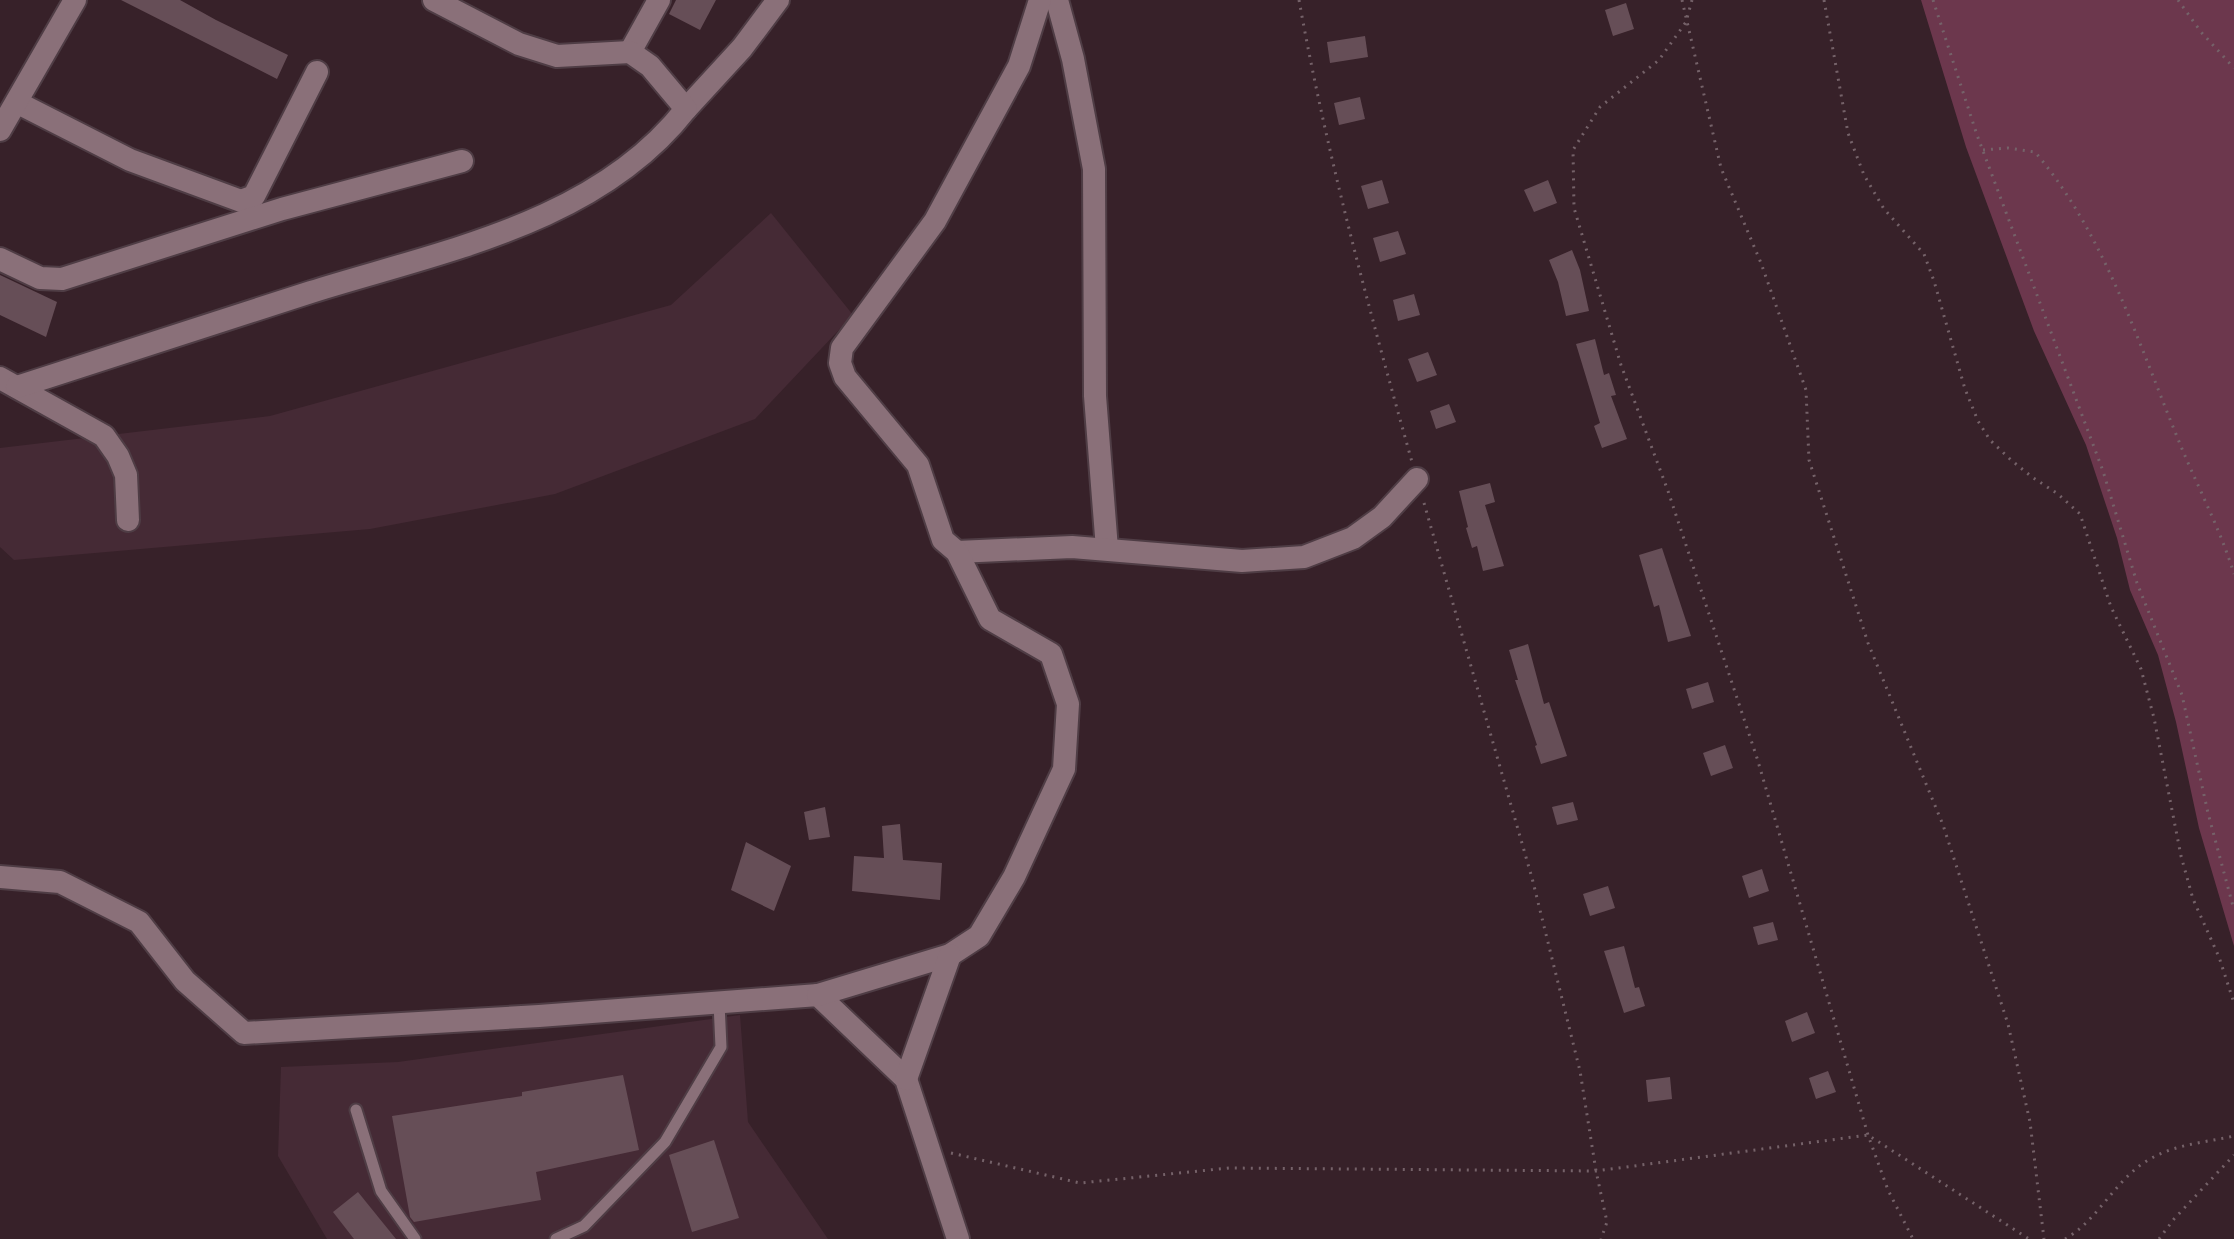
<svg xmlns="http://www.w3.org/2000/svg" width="2234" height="1239" font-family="'Work Sans',sans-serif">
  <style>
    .built { fill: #452a35 }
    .green { fill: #6c374d }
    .building { fill: #664e57 }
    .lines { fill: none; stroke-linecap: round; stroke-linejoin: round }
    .lane-casing { stroke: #4f3d45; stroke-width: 15 }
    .street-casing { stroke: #4f3d45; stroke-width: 26 }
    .path { stroke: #756269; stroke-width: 3; stroke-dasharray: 2 6; stroke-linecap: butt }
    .lane { stroke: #8a7079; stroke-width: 11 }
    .street { stroke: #8a7079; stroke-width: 22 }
  </style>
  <rect width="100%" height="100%" fill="#372129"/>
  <!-- built -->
  <g class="built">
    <polygon points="771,213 853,315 755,419 555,494 370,529 14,560 0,547 0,448 270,416 671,305"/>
    <polygon points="740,1015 748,1122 828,1239 327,1239 278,1156 281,1067 398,1062"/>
  </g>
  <!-- green -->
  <polygon class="green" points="1921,0 2234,0 2234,946 2199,828 2176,722 2158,655 2130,590 2117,538 2086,445 2034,331 1966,147"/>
  <!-- building -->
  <g class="building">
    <polygon points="121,0 180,0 216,20 288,55 277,79"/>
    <polygon points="676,0 716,0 700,30 669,14"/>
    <polygon points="1626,3 1634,29 1613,36 1605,10"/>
    <polygon points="1365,36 1368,57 1330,63 1327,42"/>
    <polygon points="1360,97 1365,119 1339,125 1334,103"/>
    <polygon points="1382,180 1389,203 1368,209 1361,186"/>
    <polygon points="1548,180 1557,203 1534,212 1524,190"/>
    <polygon points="1398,231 1406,254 1380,262 1373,238"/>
    <polygon points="1572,250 1580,270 1589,311 1566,316 1558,282 1549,260"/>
    <polygon points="0,275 57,302 46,337 0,315"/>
    <polygon points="1414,294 1420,315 1398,321 1393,300"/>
    <polygon points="1595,339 1604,375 1609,373 1616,395 1611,396 1627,439 1602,448 1594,426 1600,423 1576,344"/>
    <polygon points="1428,352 1437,375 1417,382 1408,359"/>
    <polygon points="1449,404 1456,422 1436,429 1430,411"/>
    <polygon points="1490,483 1495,502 1485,505 1504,566 1483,571 1477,546 1472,548 1466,528 1468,527 1459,491"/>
    <polygon points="1662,548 1691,636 1668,642 1659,605 1654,607 1639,555"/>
    <polygon points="1528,644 1544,704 1549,702 1567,756 1541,764 1535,746 1537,745 1515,680 1518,680 1509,650"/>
    <polygon points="1708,682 1714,702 1692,709 1686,689"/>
    <polygon points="1725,745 1733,768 1711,776 1703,753"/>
    <polygon points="1573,802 1578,820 1557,825 1552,807"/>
    <polygon points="825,807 830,837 809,840 804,812"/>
    <polygon points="900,824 903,860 942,863 940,900 852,891 854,856 884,858 882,826"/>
    <polygon points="746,842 791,866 774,911 731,890"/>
    <polygon points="1762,869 1769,891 1749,898 1742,876"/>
    <polygon points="1608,886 1615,908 1590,916 1583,894"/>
    <polygon points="1773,922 1778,940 1758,945 1753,927"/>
    <polygon points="1624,946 1635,988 1639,987 1645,1006 1624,1013 1604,951"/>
    <polygon points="1807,1012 1815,1033 1792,1042 1785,1021"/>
    <polygon points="1828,1071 1836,1092 1816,1099 1809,1078"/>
    <polygon points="623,1075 639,1150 536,1172 541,1200 414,1222 410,1217 392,1116 522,1096 522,1092"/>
    <polygon points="1670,1077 1672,1099 1648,1102 1646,1080"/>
    <polygon points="714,1140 739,1218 692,1232 669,1155"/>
    <polygon points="358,1192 396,1239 354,1239 333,1212"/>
  </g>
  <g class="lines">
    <defs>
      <g id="lane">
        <polyline points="356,1110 381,1191 415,1239"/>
        <polyline points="556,1239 584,1226 665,1142 721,1047 719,1003"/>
      </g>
      <g id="street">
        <polyline points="1057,0 1073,59 1094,169 1095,396 1107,549"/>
        <polyline points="630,52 659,0"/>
        <polyline points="18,103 130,160 241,201 254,196 317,72"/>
        <polyline points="686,109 742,48 778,0"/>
        <polyline points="0,130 75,0"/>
        <polyline points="0,259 40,278 62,279 282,209 462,161"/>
        <polyline points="0,378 104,436 118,456 126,475 128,520"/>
        <path d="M17 387C115 355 213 323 311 292 442 251 597 223 686 109L650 66 630 52 557 56 519 44 434 0"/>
        <polyline points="957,552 1072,547 1242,561 1304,557 1353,538 1382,517 1417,479"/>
        <polyline points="0,877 60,882 139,922 185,981 244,1033 539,1016 818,995 906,1079 958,1239"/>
        <polyline points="818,995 950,955 979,936 1014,877 1064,769 1068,704 1051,654 990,619 957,552 943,540 918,465 845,377 840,363 842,348 935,221 1019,66 1040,0"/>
        <polyline points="906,1079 950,955"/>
      </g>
    </defs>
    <!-- lane casing -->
    <use href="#lane" class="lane-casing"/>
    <!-- street casing -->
    <use href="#street" class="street-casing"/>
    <!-- path -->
    <g class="path">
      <path d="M1299 0C1327 156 1369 309 1412 462"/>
      <polyline points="1682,0 1721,168 1761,263 1806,390 1809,460 1868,643 1943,825 2008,1024 2030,1122 2044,1239"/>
      <polyline points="1692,0 1686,22 1659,60 1600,107 1573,150 1574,208 1621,365 1668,491 1757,758 1868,1135 1888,1190 1913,1239"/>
      <polyline points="1824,0 1848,133 1864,175 1884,209 1924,254 1934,281 1965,389 1978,421 1990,440 2011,460 2032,477 2058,494 2080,514 2111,607 2141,669 2154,718 2181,856 2193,899 2219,957 2234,1003"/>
      <polyline points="1933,0 1977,135 2103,471 2137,583 2182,695 2208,813 2234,910"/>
      <polyline points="2178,0 2201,32 2234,68"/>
      <path d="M1983 150 2008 148 2035 152C2104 233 2138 342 2178 439 2196 484 2220 528 2234 574"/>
      <polyline points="1424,503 1532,878 1580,1071 1596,1171 1607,1222 1601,1239"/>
      <polyline points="951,1153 1080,1183 1229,1168 1596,1171 1868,1135 2029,1239"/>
      <path d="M2065 1239C2097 1221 2114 1182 2145 1162 2173 1144 2203 1143 2234 1136"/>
      <polyline points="2159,1239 2174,1219 2234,1155"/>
    </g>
    <!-- lane -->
    <use href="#lane" class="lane"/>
    <!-- street -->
    <use href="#street" class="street"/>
  </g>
</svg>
